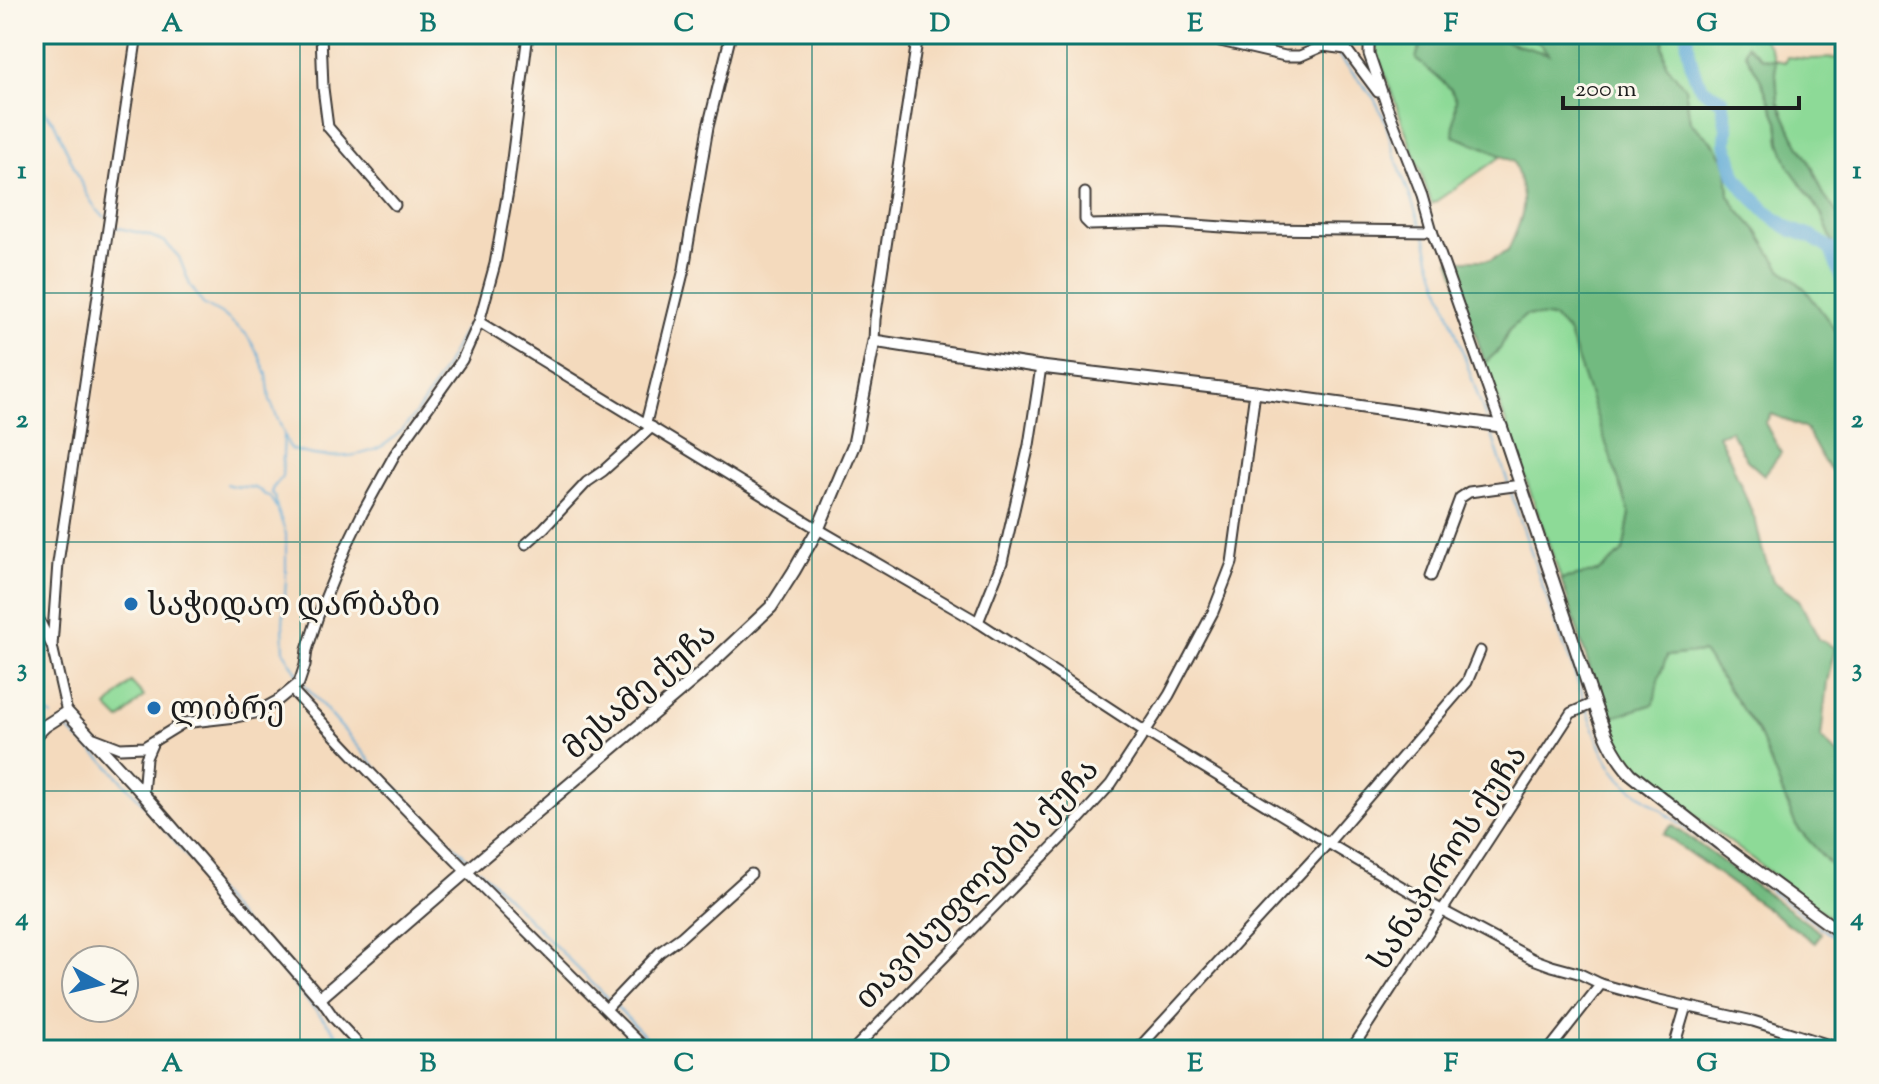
<svg xmlns="http://www.w3.org/2000/svg" width="1879" height="1084" font-family="'Sorts Mill Goudy','Noto Serif Georgian',serif">
  <style>
    .green { fill: #8dda97; stroke: #547b5a; stroke-width: 2 }
    .forest { fill: #72ba80; stroke: #476b4e; stroke-width: 2 }
    .lines { fill: none; stroke-linecap: round; stroke-linejoin: round }
    .stream { stroke: #5ca9d5; stroke-width: 2 }
    .river { stroke: #5ca9d5; stroke-width: 14 }
    .minor-casing { stroke: #3c3834; stroke-width: 13 }
    .tertiary-casing { stroke: #3c3834; stroke-width: 15 }
    .minor { stroke: #fff; stroke-width: 9 }
    .tertiary { stroke: #fff; stroke-width: 11 }
    .grid { fill: none; stroke: #0f766e; stroke-width: 2; stroke-opacity: 0.55 }
    .poi-dot { fill: #1f6fb2; stroke: #fbf7ec; stroke-width: 3 }
    .labels { text-anchor: middle; stroke-width: 6; stroke-linejoin: round; paint-order: stroke }
    .poi-label { font-size: 32px; fill: #1c1c1c; stroke: #fbf7ec; text-anchor: start }
    .street-label { font-size: 32px; fill: #1c1c1c; stroke: #fbf7ec }
    .neatline { fill: none; stroke: #0f766e; stroke-width: 3 }
    .grid-label { font-size: 26px; text-anchor: middle; font-weight: bold; fill: #0f766e }
  </style>
  <rect width="100%" height="100%" fill="#fbf7ec"/>
  <filter id="ink" filterUnits="userSpaceOnUse"><feTurbulence type="fractalNoise" baseFrequency=".0125" numOctaves="2"/><feDisplacementMap in="SourceGraphic" scale="16" xChannelSelector="R" yChannelSelector="G"/><feConvolveMatrix kernelMatrix="1 2 1 2 8 2 1 2 1" color-interpolation-filters="sRGB"/></filter>
  <filter id="wash" filterUnits="userSpaceOnUse"><feTurbulence type="fractalNoise" baseFrequency=".006" numOctaves="4" result="noise"/><feDisplacementMap in="SourceGraphic" scale="32" xChannelSelector="R" yChannelSelector="G"/><feGaussianBlur stdDeviation="1.8" result="paint"/><feColorMatrix in="noise" values="0 0 0 0 0 0 0 0 0 0 0 0 0 0 0 0 0 1.4 0 .05"/><feComposite in="paint" operator="in"/></filter>
  <g filter="url(#wash)">
    <rect width="100%" height="100%" fill="#f4dabd"/>
    <!-- green -->
    <g class="green">
      <polygon points="1376,34 1423,34 1416,59 1451,89 1456,100 1454,136 1486,148 1502,156 1432,204 1377,52"/>
      <polygon points="1491,34 1531,34 1551,55 1510,43"/>
      <polygon points="1665,34 1760,34 1769,46 1775,60 1785,62 1787,57 1807,59 1845,58 1845,223 1824,196 1813,169 1793,135 1778,101 1775,60 1762,58 1747,45 1745,52 1759,76 1778,121 1780,142 1821,213 1832,240 1845,263 1845,343 1805,289 1781,269 1757,231 1739,211 1729,195 1727,167 1716,146 1690,122 1685,89 1666,64 1663,46"/>
      <polygon points="1526,315 1554,318 1569,332 1630,514 1623,552 1598,572 1561,579 1485,363 1500,349 1509,330"/>
      <polygon points="1703,652 1758,732 1796,826 1845,881 1845,929 1640,774 1626,759 1606,719 1653,704 1658,680 1667,656"/>
      <polygon points="131,682 144,696 120,720 107,707"/>
    </g>
    <!-- forest -->
    <g class="forest">
      <path d="M1423 34H1491L1510 43 1549 54 1531 34H1665L1663 46 1666 64 1685 88 1690 122 1716 146 1727 167 1729 195 1739 211 1757 231 1781 269 1805 289 1845 343V485L1824 462 1806 429 1772 414 1765 423 1781 453 1764 475 1747 460 1730 430 1718 435 1730 459 1756 522 1762 549 1773 581 1799 600 1819 639 1835 648 1827 682 1821 738 1840 757 1845 760V881L1796 826 1758 732 1703 652 1667 656 1658 680 1654 704 1606 719 1561 579 1598 572 1623 552 1630 514 1568 332 1554 318 1526 315 1509 330 1500 349 1485 363 1450 260H1491L1508 251C1525 211 1529 204 1514 162L1486 148 1453 136 1456 100 1451 89 1416 59Z"/>
      <polygon points="1747,45 1762,58 1775,60 1778,102 1793,135 1813,169 1824,196 1845,223 1845,263 1832,240 1821,213 1789,167 1780,142 1778,121 1759,76 1745,52"/>
      <polygon points="1672,825 1821,933 1815,943 1663,834"/>
    </g>
    <g class="lines">
      <!-- stream -->
      <g class="stream">
        <polyline points="1327,34 1330,42"/>
        <polyline points="1335,51 1374,98 1385,120 1395,156 1421,226"/>
        <polyline points="34,101 54,122 86,193 96,209 105,217"/>
        <polyline points="113,224 115,227 148,235 165,242 179,257 190,285 203,304 226,317 246,334 258,353 267,375 270,400 284,434 282,477 272,489 272,493 275,496 277,508 286,534 286,580 283,624 284,652 298,674"/>
        <polyline points="1425,235 1430,258 1486,419"/>
        <polyline points="1490,429 1508,483"/>
        <path d="M285 436 290 449C318 459 361 461 387 443 421 419 448 361 467 324"/>
        <path d="M226 484C239 490 254 482 265 495L269 496 276 507"/>
        <polyline points="1510,489 1541,582 1585,702"/>
        <polyline points="303,683 381,773 471,862"/>
        <polyline points="34,704 52,716"/>
        <path d="M1587 708C1596 736 1605 765 1627 785L1845 945"/>
        <polyline points="60,723 105,762 148,809 304,997 351,1050"/>
        <polyline points="479,869 610,1001"/>
        <polyline points="615,1005 658,1050"/>
      </g>
      <!-- river -->
      <path class="river" d="M1688 34C1686 45 1693 76 1700 85 1705 92 1714 96 1722 100L1727 128 1726 143 1735 175 1747 192 1772 217 1792 230 1812 237 1831 249 1845 287"/>
    </g>
  </g>
  <g filter="url(#ink)">
    <g class="lines">
      <defs>
        <g id="minor">
          <polyline points="321,34 323,88 328,127 395,205"/>
          <polyline points="1315,34 1323,46 1346,49 1378,92"/>
          <polyline points="1341,34 1341,40 1346,49"/>
          <polyline points="1369,34 1369,54 1385,101 1422,196 1432,231 1501,426"/>
          <polyline points="1216,40 1285,56 1300,56 1323,46"/>
          <polyline points="1085,193 1085,220 1090,225 1165,223 1252,229 1432,231"/>
          <polyline points="479,322 818,529 978,622 1146,732 1328,843 1443,911 1533,959 1552,966 1578,973 1601,984 1659,1000 1753,1021 1845,1050"/>
          <polyline points="874,341 875,319 918,34"/>
          <polyline points="646,423 684,269 708,127 731,34"/>
          <polyline points="526,544 544,528 587,482 603,471 652,427"/>
          <polyline points="1431,576 1460,498 1469,492 1521,485"/>
          <polyline points="34,610 52,646 67,712"/>
          <polyline points="978,622 1002,562 1029,445 1041,367"/>
          <polyline points="52,646 58,563 137,34"/>
          <path d="M292 690C407 814 527 932 647 1050"/>
          <polyline points="94,738 120,748 144,747 183,723 236,717 255,713 277,701 299,683 305,665 307,650 318,616 347,545 363,512 395,454 462,360 479,322 495,264 508,191 528,34"/>
          <polyline points="143,794 146,758 153,742"/>
          <polyline points="320,998 334,1018 364,1050"/>
          <polyline points="606,1009 660,952 681,937 751,874"/>
          <polyline points="853,1050 1072,827 1111,784 1169,695 1213,612 1232,563 1255,392"/>
          <polyline points="1137,1050 1328,843 1467,682 1480,651"/>
          <polyline points="1351,1050 1571,713 1594,703"/>
          <polyline points="1549,1050 1601,984"/>
          <polyline points="1673,1050 1686,1006"/>
        </g>
        <path id="tertiary" d="M34 737 45 726 67 712 143 794 320 998 467 871 699 675 771 607 794 571 818 529 854 444 874 341 1041 367 1255 392 1501 426 1594 703C1603 729 1612 754 1631 774L1720 844 1845 936"/>
      </defs>
      <!-- minor casing -->
      <use href="#minor" class="minor-casing"/>
      <!-- tertiary casing -->
      <use href="#tertiary" class="tertiary-casing"/>
      <!-- minor -->
      <use href="#minor" class="minor"/>
      <!-- tertiary -->
      <use href="#tertiary" class="tertiary"/>
    </g>
  </g>
  <!-- grid -->
  <path class="grid" d="M300 34V1050M556 34V1050M812 34V1050M1067 34V1050M1323 34V1050M1579 34V1050M34 293H1845M34 542H1845M34 791H1845"/>
  <!-- markers -->
  <g class="poi-dot">
    <circle cx="131" cy="604" r="8"/>
    <circle cx="154" cy="708" r="8"/>
  </g>
  <g class="labels">
    <!-- poi labels -->
    <g class="poi-label">
      <text x="147" y="615">საჭიდაო დარბაზი</text>
      <text x="170" y="719">ლიბრე</text>
    </g>
    <!-- street labels -->
    <g class="street-label">
      <text transform="translate(639 690) rotate(-41)" y="11">მესამე ქუჩა</text>
      <text transform="translate(1447 857) rotate(-57)" y="11">სანაპიროს ქუჩა</text>
      <text transform="translate(976 883) rotate(-46)" y="11">თავისუფლების ქუჩა</text>
    </g>
  </g>
  <!-- margin -->
  <rect width="1879" height="1084" fill="none" stroke="#fbf7ec" stroke-width="88"/>
  <!-- north arrow -->
  <g transform="translate(100 984) rotate(98)"><circle r="38" fill="#fbf7ec" stroke="#a29f99" stroke-width="2"/>
  <path d="M0-6L14 30L0 20L-14 30Z" fill="#1f6fb2"/>
  <text y="-12" font-size="22" font-weight="bold" text-anchor="middle" fill="#1c1c1c">N</text>
  </g>
  <!-- scale -->
  <path d="M1563 96v12h236v-12" fill="none" stroke="#1c1c1c" stroke-width="4"/>
  <text x="1575" y="96" font-size="24" fill="#1c1c1c" stroke="#fbf7ec" stroke-width="6" paint-order="stroke">200 m</text>
  <rect x="44" y="44" width="1791" height="996" class="neatline"/>
  <g class="grid-label">
    <text x="172" y="31">A</text>
    <text x="428" y="31">B</text>
    <text x="684" y="31">C</text>
    <text x="940" y="31">D</text>
    <text x="1195" y="31">E</text>
    <text x="1451" y="31">F</text>
    <text x="1707" y="31">G</text>
    <text x="22" y="178">1</text>
    <text x="1857" y="178">1</text>
    <text x="22" y="427">2</text>
    <text x="1857" y="427">2</text>
    <text x="22" y="676">3</text>
    <text x="1857" y="676">3</text>
    <text x="22" y="925">4</text>
    <text x="1857" y="925">4</text>
    <text x="172" y="1071">A</text>
    <text x="428" y="1071">B</text>
    <text x="684" y="1071">C</text>
    <text x="940" y="1071">D</text>
    <text x="1195" y="1071">E</text>
    <text x="1451" y="1071">F</text>
    <text x="1707" y="1071">G</text>
  </g>
</svg>
